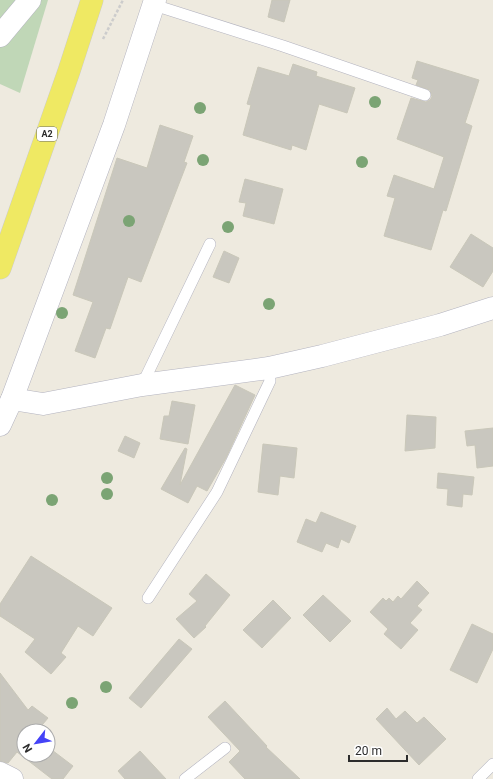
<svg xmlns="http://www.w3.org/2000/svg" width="493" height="779" font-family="Roboto,sans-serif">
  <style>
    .cemetery { fill: #c0d7b7 }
    .building { fill: #c9c7bf; stroke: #c9c7b9 }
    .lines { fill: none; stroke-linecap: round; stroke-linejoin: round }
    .service-casing { stroke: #b3b3bf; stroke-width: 12 }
    .minor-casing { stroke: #b3b3bf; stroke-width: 23 }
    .primary-casing { stroke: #ccc; stroke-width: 23 }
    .path { stroke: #ccc; stroke-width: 2.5; stroke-dasharray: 3 2; stroke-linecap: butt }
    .service { stroke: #fff; stroke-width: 11 }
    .minor { stroke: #fff; stroke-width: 22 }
    .primary { stroke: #efe963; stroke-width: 22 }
    .tree { fill: #7ba474 }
    .labels { text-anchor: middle; stroke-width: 3; stroke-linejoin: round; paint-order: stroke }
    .shield { fill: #fff; stroke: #6b6b6b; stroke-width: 1 }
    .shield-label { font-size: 9px; font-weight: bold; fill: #2c2c2c }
  </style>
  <rect width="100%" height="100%" fill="#eeeadf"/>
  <!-- cemetery -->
  <polygon class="cemetery" points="0,0 48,0 20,93 0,84"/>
  <!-- building -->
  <g class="building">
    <polygon points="272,0 290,0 284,22 268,17"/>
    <polygon points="417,61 479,80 465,123 472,126 446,211 443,210 431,250 384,236 395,198 387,196 394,175 434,189 444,157 397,139 411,98 426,102 430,100 432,97 430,90 416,85 418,80 412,78"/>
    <polygon points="293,64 317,72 316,76 355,88 347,113 319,104 306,150 292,145 291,150 243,135 251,105 247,104 258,67 289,76"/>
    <polygon points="160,125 193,136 184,162 187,163 141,282 128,277 110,329 106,328 95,358 75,351 93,302 73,295 117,158 147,168"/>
    <polygon points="245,179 283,189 274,224 243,216 246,203 239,202"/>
    <polygon points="471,234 493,248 493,271 483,287 450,267"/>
    <polygon points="224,251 239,258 229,283 213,277"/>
    <polygon points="235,385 255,395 226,458 207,491 197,486 188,503 161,489 185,448 187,449 180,485"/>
    <polygon points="172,401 195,405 188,444 160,439 164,416 169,416"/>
    <polygon points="407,415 436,417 435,448 405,451"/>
    <polygon points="493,428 493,466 477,468 475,445 467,446 465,431"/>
    <polygon points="125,436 140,443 134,458 118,451"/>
    <polygon points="263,444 297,448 294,478 280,476 278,495 258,492"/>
    <polygon points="438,473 474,477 472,495 463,494 462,507 447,505 448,489 437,488"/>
    <polygon points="321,512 356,526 349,543 341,539 338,548 326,543 322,552 297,542 306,519 316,523"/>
    <polygon points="31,556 112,608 93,636 78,626 61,653 66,657 51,674 25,652 35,639 0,616 0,604"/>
    <polygon points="206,574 230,595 205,626 206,627 194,638 176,619 197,601 189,594"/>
    <polygon points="417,581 429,593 417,606 422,610 410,623 418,630 401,649 384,634 388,629 370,612 383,598 386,601 389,598 393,602 398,596 401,599"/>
    <polygon points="323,595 351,621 330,642 303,615"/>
    <polygon points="273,600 291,618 262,648 243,630"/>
    <polygon points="472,624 493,634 493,649 477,683 450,670"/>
    <polygon points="179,639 192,649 141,708 129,698"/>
    <polygon points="0,673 28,710 32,706 48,718 37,731 24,731 24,755 48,755 48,747 73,766 63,779 52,779 17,752 8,763 0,761"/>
    <polygon points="225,701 267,746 266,747 300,779 245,779 229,762 240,751 208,717"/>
    <polygon points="387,708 396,719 405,711 417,723 424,717 446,739 419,765 376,719"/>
    <polygon points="140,751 166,779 125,779 118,771"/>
  </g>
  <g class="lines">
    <defs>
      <g id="service">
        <polyline points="154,5 283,46 425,95"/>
        <polyline points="142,385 210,244"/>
        <polyline points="148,598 217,492 270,381 269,368"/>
        <polyline points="185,779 225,748"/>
        <polyline points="478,779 493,764"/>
      </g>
      <g id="minor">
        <polyline points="0,36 30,0"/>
        <polyline points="12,399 114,125 155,0"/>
        <polyline points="0,425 12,399 43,404 142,385 269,368 322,356 440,325 493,308"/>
        <polyline points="0,773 12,779"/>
      </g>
      <polyline id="primary" points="0,268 69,71 92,0"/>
    </defs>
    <!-- service casing -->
    <use href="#service" class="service-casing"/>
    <!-- minor casing -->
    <use href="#minor" class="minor-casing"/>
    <!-- primary casing -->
    <use href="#primary" class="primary-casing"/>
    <!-- path -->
    <polyline class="path" points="103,39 123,0"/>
    <!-- service -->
    <use href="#service" class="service"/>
    <!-- minor -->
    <use href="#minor" class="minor"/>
    <!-- primary -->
    <use href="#primary" class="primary"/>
  </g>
  <!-- trees -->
  <g class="tree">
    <circle cx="375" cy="102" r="6"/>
    <circle cx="200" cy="108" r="6"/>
    <circle cx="203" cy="160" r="6"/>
    <circle cx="362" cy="162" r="6"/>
    <circle cx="129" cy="221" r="6"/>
    <circle cx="228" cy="227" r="6"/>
    <circle cx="269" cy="304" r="6"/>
    <circle cx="62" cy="313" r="6"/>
    <circle cx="107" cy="478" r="6"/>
    <circle cx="107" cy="494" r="6"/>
    <circle cx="52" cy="500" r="6"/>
    <circle cx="106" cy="687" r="6"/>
    <circle cx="72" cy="703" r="6"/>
  </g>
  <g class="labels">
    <!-- shield labels -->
    <rect class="shield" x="37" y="127" width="20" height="14" rx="3"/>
    <g class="shield-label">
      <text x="47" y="137">A2</text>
    </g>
  </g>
  <!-- north arrow -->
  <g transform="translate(36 743) rotate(239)"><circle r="19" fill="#ffffff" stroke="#ababab"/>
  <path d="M0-3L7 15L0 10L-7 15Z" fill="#4543f7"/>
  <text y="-6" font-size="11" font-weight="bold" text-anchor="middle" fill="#2c2c2c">N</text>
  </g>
  <!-- scale -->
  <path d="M349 755v6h58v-6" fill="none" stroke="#2c2c2c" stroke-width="2"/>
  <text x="355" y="755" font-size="12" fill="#2c2c2c" stroke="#ffffff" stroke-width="3" paint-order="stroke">20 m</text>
</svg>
